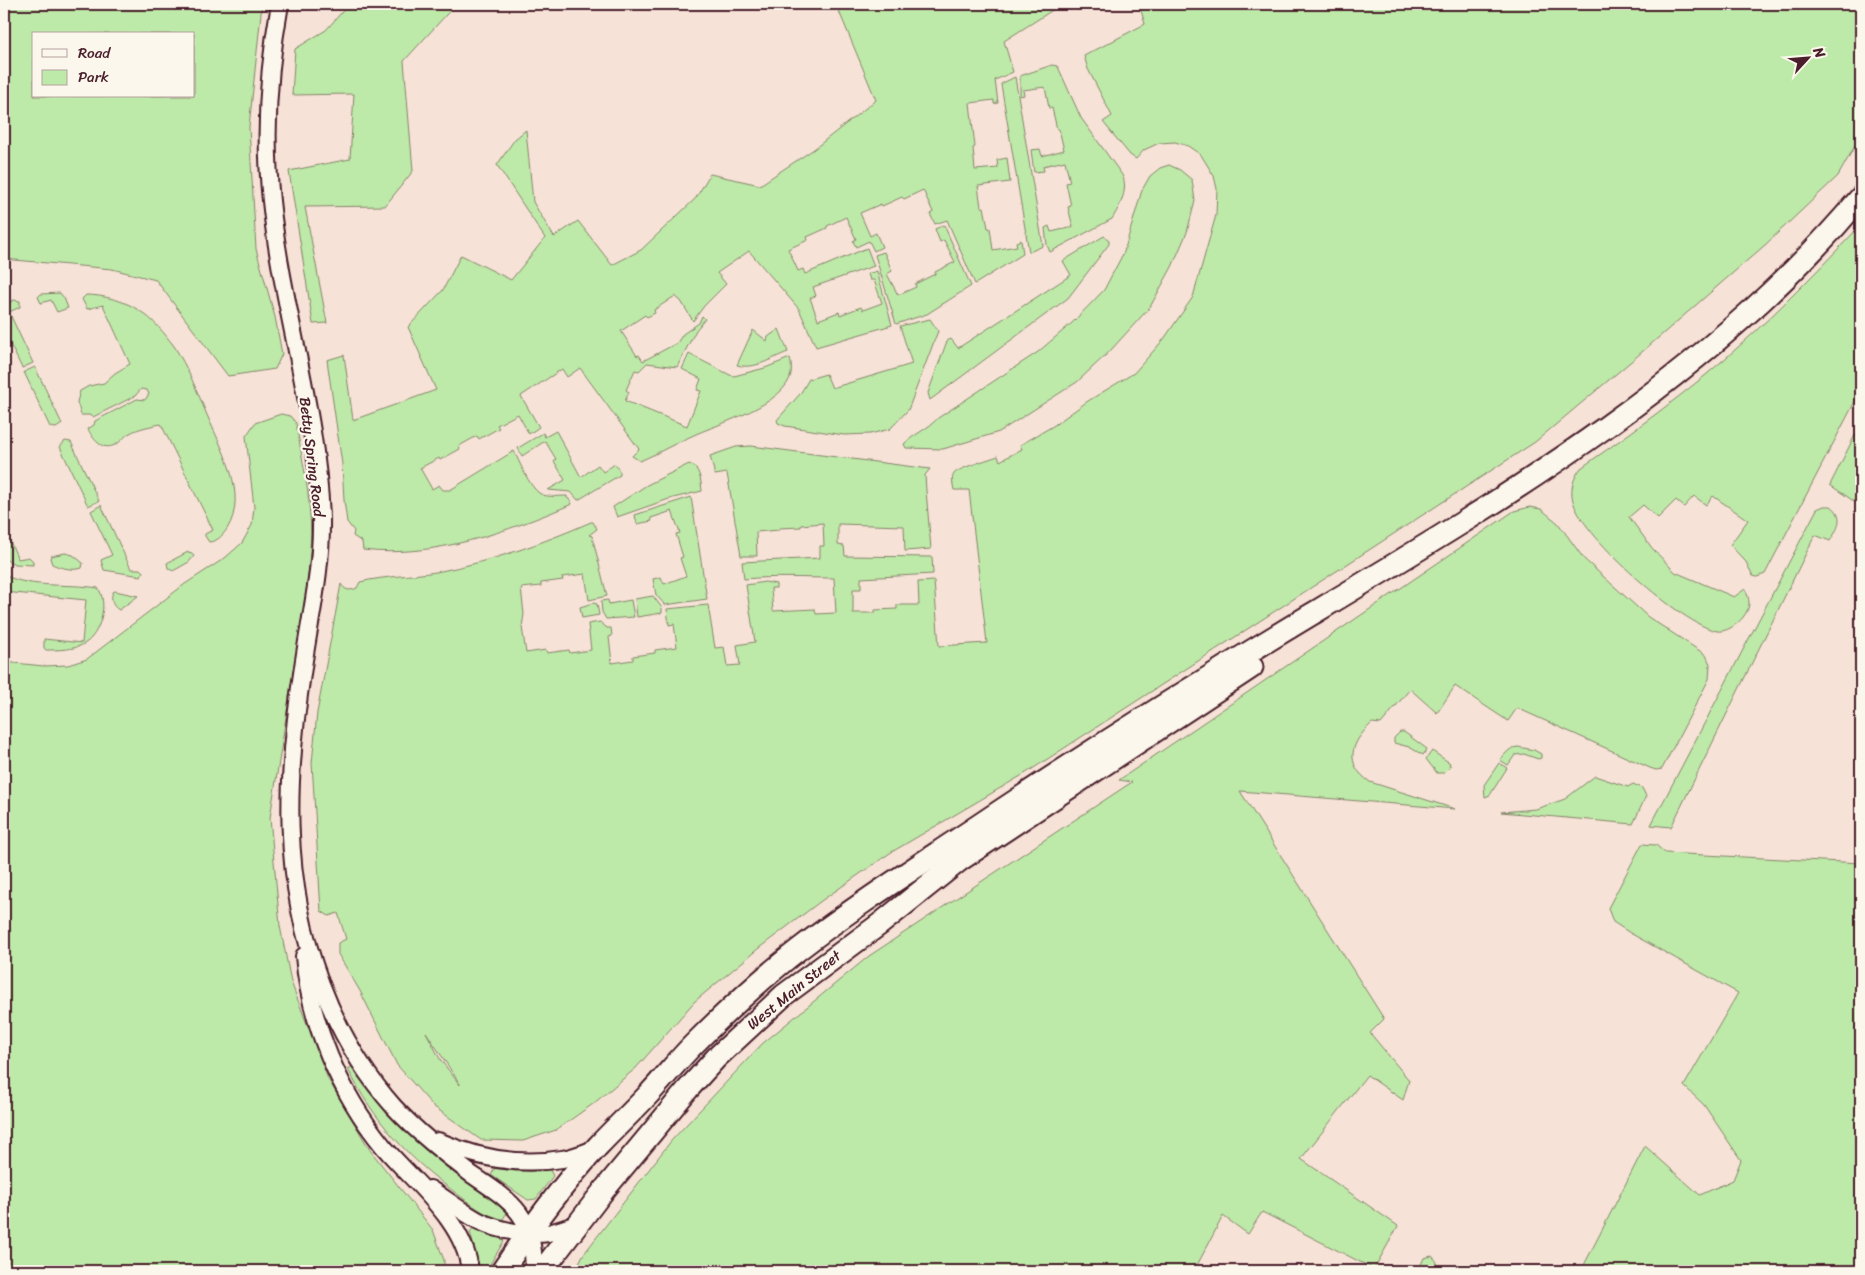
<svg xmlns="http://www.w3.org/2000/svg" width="1865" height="1275" font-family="Sriracha,sans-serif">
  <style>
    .green { fill: #bdeaa8; stroke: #84846a; fill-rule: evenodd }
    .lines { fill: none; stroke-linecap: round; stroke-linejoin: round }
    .tertiary-casing { stroke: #4a1f2b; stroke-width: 20 }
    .trunk-casing { stroke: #4a1f2b; stroke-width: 25 }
    .tertiary { stroke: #fbf7ec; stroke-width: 16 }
    .trunk { stroke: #fbf7ec; stroke-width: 21 }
    .labels { text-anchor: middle; stroke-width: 4.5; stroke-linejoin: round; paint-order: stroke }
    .street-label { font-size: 15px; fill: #4a1f2b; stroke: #fbf7ec }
  </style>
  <rect width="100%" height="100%" fill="#f6e2d6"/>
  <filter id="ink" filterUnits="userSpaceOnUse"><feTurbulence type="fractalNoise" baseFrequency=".02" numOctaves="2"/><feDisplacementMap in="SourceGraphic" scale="10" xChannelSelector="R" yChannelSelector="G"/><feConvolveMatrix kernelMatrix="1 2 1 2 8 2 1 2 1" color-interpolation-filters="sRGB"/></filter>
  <g filter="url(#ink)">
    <!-- green -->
    <g class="green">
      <path d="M4 4H262L249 127 256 249 275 317 282 354 275 369 228 376 156 280 112 269 4 259ZM34 34H194V96H34Z"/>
      <polygon points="349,4 456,4 404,61 413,171 385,206 305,207 327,323 313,324 289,171 350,159 354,94 292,95 295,49 326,30"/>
      <path d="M836 4H1062L1004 41 1013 72 995 80 998 103 994 104V100L970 103 975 147 973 148 975 170 998 168 997 160 1007 158 1010 182 978 186 981 207H984L988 228H990L993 250 1017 246 1016 242 1021 240 1023 254 975 284 947 220 935 224 930 214 933 212 923 190 904 199 902 197 882 206 881 204 860 213 870 236 876 233 882 247 874 251 869 241 856 247 853 241 856 239 846 217 827 226V228L807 237 808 240 788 249 798 271 803 269 805 274 867 248 874 266 813 287 816 296 810 298 818 320 839 312 840 315 861 307 863 310 882 303 874 280H870L868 274 877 271 892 325 816 347 799 309 749 251 717 273 726 284 704 306 693 321 681 301 675 296 654 310 655 313 647 317 645 315 621 331 637 356 639 355 643 361 677 343 683 334 699 323 702 316 705 319 696 330 677 367 647 363 639 371 635 370 626 390 629 392 625 401 687 426 701 391 697 390 701 379 682 369 689 354 730 375 734 376 765 368 790 358C791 363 792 369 791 374 785 404 721 423 696 434 677 442 659 453 640 461L632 456 639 449 580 368 567 377 562 369 521 396 539 427 529 434 518 414 497 425 499 428 479 439 477 436 459 446 460 449 440 460 439 458 420 468 432 489 439 485 443 490H450L514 451C519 461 529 486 539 493 546 498 558 496 567 496V498L570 500 572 504C509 531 432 559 363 550L362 542 353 536 354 531 347 522 344 500 342 464 327 360 344 355 353 420 436 390 408 327 443 290 461 255 511 280 545 238 497 165 515 139 526 130 533 202 554 237 578 221 612 265 641 250 696 198 710 174 760 185 814 149 876 100Z"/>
      <path d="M1139 4H1861V135L1838 176 1765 245 1635 358 1535 442 1026 773 890 853 821 901 759 948 694 1002 636 1068 593 1104 556 1130 523 1141 481 1140 433 1106 397 1065 360 991 338 954V943L346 939 338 913 329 916 321 911 312 763 317 713 341 584C345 591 350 591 357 588L360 582C385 576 411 576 436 572 490 562 541 544 591 522H593L597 529 589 535 592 536 607 596 589 600 585 574 562 577 563 580 541 583V586L521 588 524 614 522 627 526 653 546 650 547 653 569 650 570 653 591 650 588 624 600 622 607 628H611L612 636 609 637 612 663 633 660V656L655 653V650L677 647 674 624 669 625 667 609 708 605 715 648 724 647 727 666 740 665 737 645 755 642 746 585 765 582 776 584V588H771L773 611 815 609 816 614 836 613 834 578C804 578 774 576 744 579L742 562 820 558V546H824L823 523 801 525V527L779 528V530L756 532 757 556H741L727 473 715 475 710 456 736 447 751 446 930 469 925 475 926 490 931 549 905 551 904 526 838 524V545L844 546 845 556 932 557 933 574 861 578V589H853V613H875V610L897 609V605H919L918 582 934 581 939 646 987 643 969 490H954C953 485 951 478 954 474 956 469 990 459 998 456L1000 461 1022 449 1020 445 1053 426 1088 401 1134 373 1164 339 1193 297 1216 215 1217 189 1214 176 1201 155 1188 146 1175 142 1159 143 1144 150 1136 159 1130 155 1103 122 1112 116 1088 69 1084 56 1145 24ZM426 1032 460 1084V1085L440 1059Z"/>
      <path d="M1052 65 1057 66 1059 69 1081 118 1122 175C1129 189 1120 206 1112 219L1050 252 1047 245 1045 228 1049 226 1051 232 1073 227 1068 207 1071 206 1066 183 1070 182 1065 161 1043 166 1044 171 1034 172 1031 150 1040 149 1042 156 1064 150 1059 129H1057L1052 108H1049L1045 87 1023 90 1024 95 1020 96V76Z"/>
      <polygon points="1015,77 1043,246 1029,252 1001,84"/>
      <path d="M1169 165 1180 170 1192 180 1195 201 1187 232 1172 267 1150 307 1110 351 1077 382 999 432 943 449 906 448 904 444C914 434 928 429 938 418L1038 352 1072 323 1104 290 1124 252 1142 190 1150 176 1160 168Z"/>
      <polygon points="944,225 971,286 927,314 896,324 875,255 884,252 892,271 887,274 898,295 916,287 915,284 935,274 935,272 955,262 944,240 940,242 935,229"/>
      <path d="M1861 225V390L1765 574 1757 577 1753 576 1746 562 1730 545 1748 520 1713 496 1706 505 1694 496 1684 507 1676 500 1658 518 1643 505 1629 517 1652 548 1675 572 1734 597 1745 589C1747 594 1749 598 1749 603 1749 616 1730 633 1717 631 1682 625 1585 538 1574 504 1569 491 1573 478 1581 468 1615 444 1649 420 1682 394 1747 344 1805 284 1861 225Z"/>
      <polygon points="1104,236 1109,240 1109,244 1068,298 930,400 928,393 947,341 951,339 958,348 1071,275 1063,261"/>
      <polygon points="60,293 64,298 68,308 57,312 51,300 41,303 38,297 41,294"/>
      <path d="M86 295C103 295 126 301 140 311 154 320 164 333 174 346 188 368 197 391 207 415 221 448 249 494 227 529 222 536 218 541 209 542L205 536V534L213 530 161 424C151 426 139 428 130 433 125 435 123 440 118 443 104 453 94 441 88 429L94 425 95 421 137 399 145 400 149 394 147 390 141 389 135 396 93 417 89 415H81L77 402 80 391 89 386 104 383 115 373 130 364 103 305 87 309 82 299Z"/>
      <polygon points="13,300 20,301 20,307 9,312 33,363 22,368 4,332 4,309"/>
      <polygon points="930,319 938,331 908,410 890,429 870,434 844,435 785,426 778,423 777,420 800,394 809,379 826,374 832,388 912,364 900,326"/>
      <path d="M779 329 788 352C771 358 756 370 737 365L753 330 767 341 768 337Z"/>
      <polygon points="35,367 62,424 56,428 50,427 24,372"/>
      <path d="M281 414 290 416 296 423C301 453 308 484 310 515 312 539 309 562 307 585L270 818 280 926 291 982 328 1079 370 1150 433 1230 444 1260V1271H4V662L44 666 68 665 87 659 185 584 225 558 242 543 252 525 254 507 246 436 255 423Z"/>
      <polygon points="556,431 581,477 598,465 603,472 615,464 620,472 620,475 578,500 571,492 548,490 565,480 554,461 556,459 545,441 522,456 518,448 543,433 545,437"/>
      <polygon points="1855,435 1861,438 1861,506 1830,485"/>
      <polygon points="65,441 71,442 99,501 88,506 60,447"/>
      <path d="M689 464C700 467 701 481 702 491L669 499 617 517 613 507 647 485Z"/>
      <polygon points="691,497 707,599 665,605 656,595 653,579 661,577 664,584 686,576 680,558 683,557 676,534 680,533 672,511 651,518 652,521 637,524 635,515"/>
      <polygon points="101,505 131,569 140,569 143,572 141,576 104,570 101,560 112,555 91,511"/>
      <path d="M1824 506H1831C1845 516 1838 529 1830 541L1815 535 1671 827 1651 825 1817 509Z"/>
      <path d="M1530 507 1541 509 1558 523 1584 559 1648 617 1706 655 1710 664 1709 679 1662 769 1656 770 1650 768 1517 708 1508 721 1455 686 1437 713 1410 689 1381 724 1372 723C1350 743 1344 764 1370 782L1455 809 1240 791 1384 1019 1370 1033 1409 1080 1403 1100 1367 1075 1301 1159 1398 1226 1374 1269 1262 1212 1248 1234 1223 1216 1194 1271H575L583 1255 671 1141 762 1044 869 956 1132 782 1119 780 1514 511Z"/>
      <polygon points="4,528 18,559 29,557 33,561 33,565 15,564 4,559"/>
      <polygon points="188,552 192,553 194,556 189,562 173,571 168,568 167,563"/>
      <path d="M65 553 73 555 83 563 82 568C74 571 60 568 52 564L50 558 51 556Z"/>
      <path d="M4 575C33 589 68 583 98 588 109 603 100 635 84 644 74 650 57 650 46 650L44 648V639L82 643 86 600 4 592Z"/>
      <path d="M115 591 138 596 119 610C112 606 110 599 113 592Z"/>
      <polygon points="653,596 662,608 662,613 637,617 635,599"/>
      <polygon points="608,600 609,604 631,600 634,617 606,619 602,612 601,601"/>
      <polygon points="593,603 597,604 599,615 582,618 580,607"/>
      <polygon points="1400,732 1404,732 1427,749 1423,755 1409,747 1394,743 1394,738"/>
      <path d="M1518 747 1534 750 1541 754V758L1538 759 1524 754 1515 755 1508 765 1500 760C1506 753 1509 748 1518 747Z"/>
      <polygon points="1432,751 1450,763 1449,765 1451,766 1444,773 1437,773 1426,759"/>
      <polygon points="1499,763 1507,768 1490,795 1485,797 1484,785"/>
      <polygon points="1595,776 1628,787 1633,784 1642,788 1646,796 1633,824 1501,812 1536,809 1565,799"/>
      <polygon points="1642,844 1656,845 1665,853 1861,863 1861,1271 1581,1271 1645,1146 1700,1195 1733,1180 1741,1160 1704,1105 1684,1086 1738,993 1630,933 1613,922 1608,908"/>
      <path d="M355 1065 495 1200 507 1213 502 1220C484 1215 471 1204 456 1193 410 1160 373 1120 348 1069Z"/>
      <polygon points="495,1168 515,1171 550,1170 553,1176 536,1199 528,1200 491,1175"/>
      <polygon points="475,1226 500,1235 504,1241 486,1271 476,1271 476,1255 470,1232"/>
      <polygon points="1432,1256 1437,1262 1433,1271 1418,1271 1424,1258"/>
    </g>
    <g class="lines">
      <defs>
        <g id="tertiary">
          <path d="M280 4C268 69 264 134 271 201 282 307 317 411 321 518 322 569 310 618 303 667 286 776 281 879 321 984 338 1029 362 1071 394 1107 417 1132 444 1153 471 1174 487 1185 507 1197 519 1213 531 1229 535 1252 533 1271"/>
          <path d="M304 956C310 1024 340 1093 383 1146 414 1183 465 1221 470 1271"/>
          <path d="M438 1141C477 1158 520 1166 562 1159 574 1157 585 1152 596 1149"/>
          <path d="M430 1189C446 1199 462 1212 479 1221 498 1230 527 1236 548 1233 558 1231 568 1227 577 1224"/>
        </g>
        <g id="trunk">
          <path d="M502 1271C531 1228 563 1184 598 1146 614 1129 631 1113 647 1096 663 1079 678 1060 694 1044 727 1011 762 978 798 950 856 905 918 866 979 825 1088 752 1199 682 1312 614 1509 496 1712 375 1861 197"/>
          <polyline points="542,1271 604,1190 688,1089 716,1058 784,995 880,924 960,860 1252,667"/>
        </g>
      </defs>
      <!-- tertiary casing -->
      <use href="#tertiary" class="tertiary-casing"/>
      <!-- trunk casing -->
      <use href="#trunk" class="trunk-casing"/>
      <!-- tertiary -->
      <use href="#tertiary" class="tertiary"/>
      <!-- trunk -->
      <use href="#trunk" class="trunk"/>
    </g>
  </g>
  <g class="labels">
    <!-- street labels -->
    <g class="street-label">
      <text transform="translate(312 457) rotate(83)" y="5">Betty Spring Road</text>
      <text transform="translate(794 990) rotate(-39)" y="5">West Main Street</text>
    </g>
  </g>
  <!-- margin -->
  <rect width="1865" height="1275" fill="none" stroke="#fbf7ec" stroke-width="20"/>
  <rect x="10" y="10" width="1845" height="1255" fill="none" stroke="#4a1f2b" stroke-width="2" filter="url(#ink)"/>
  <!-- legend -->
  <rect x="32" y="32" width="162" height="65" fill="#fbf7ec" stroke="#b4a19f"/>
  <rect x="42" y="49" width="25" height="8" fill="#fbf7ec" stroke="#b4a19f"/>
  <text x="78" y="58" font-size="15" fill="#4a1f2b">Road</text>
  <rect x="42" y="70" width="25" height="15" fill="#bdeaa8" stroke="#b4a19f"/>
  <text x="78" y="82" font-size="15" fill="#4a1f2b">Park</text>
  <!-- north arrow -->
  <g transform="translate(1808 58) rotate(64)" stroke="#fbf7ec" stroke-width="4" paint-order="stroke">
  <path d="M0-4L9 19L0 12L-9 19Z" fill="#4a1f2b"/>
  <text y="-8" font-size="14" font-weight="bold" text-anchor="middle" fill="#4a1f2b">N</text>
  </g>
</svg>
